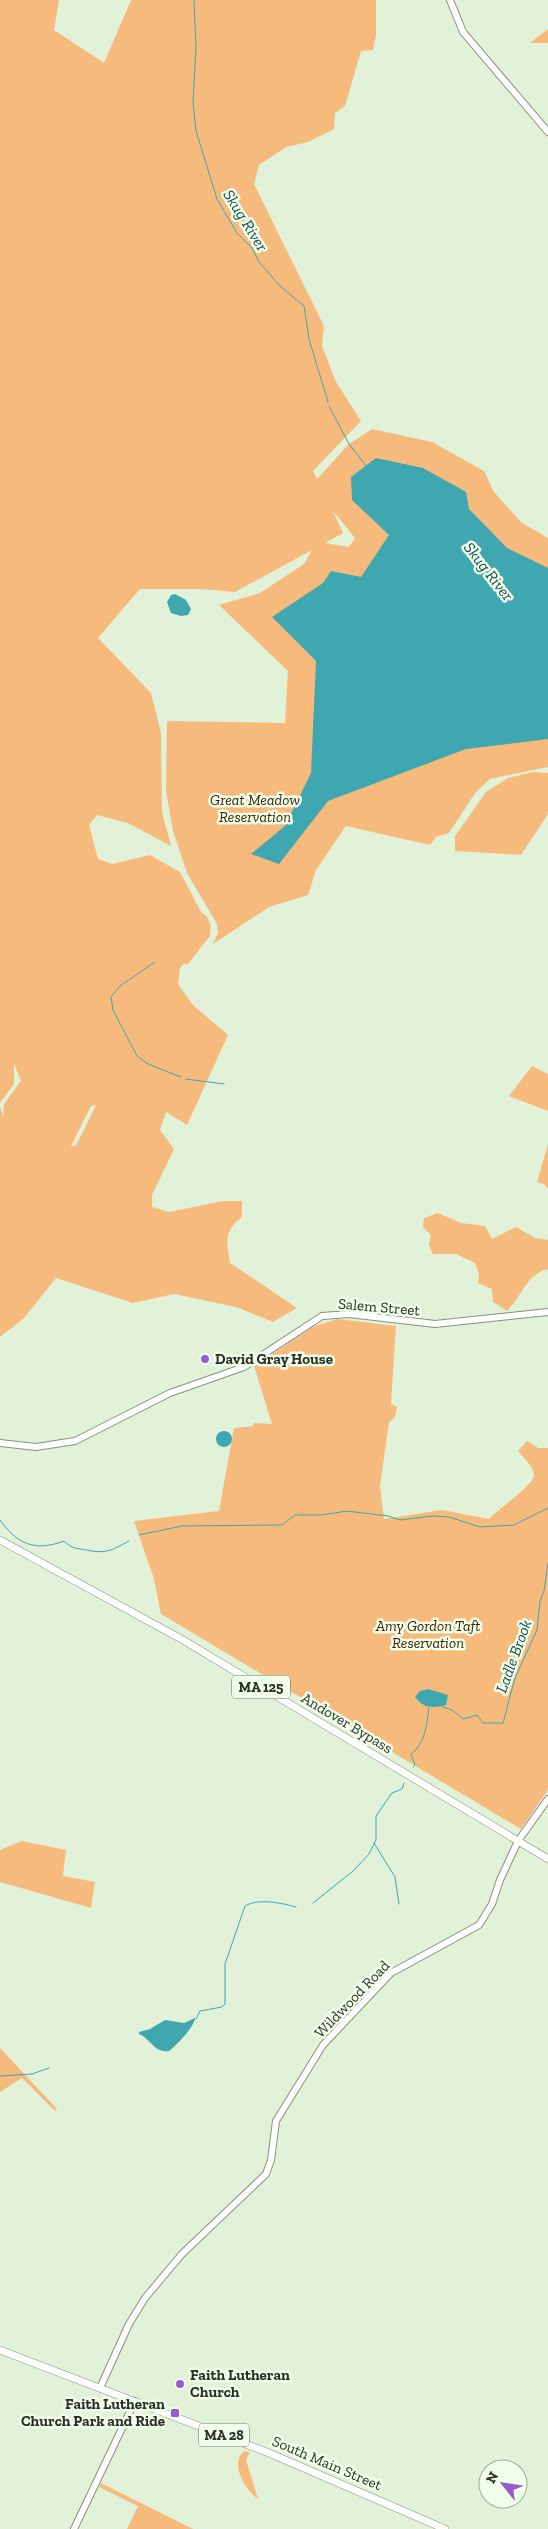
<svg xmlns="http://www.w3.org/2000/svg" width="548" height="2529" font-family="'Zilla Slab',serif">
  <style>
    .green { fill: #f6ba7c; fill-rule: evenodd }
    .water { fill: #3fa7b0 }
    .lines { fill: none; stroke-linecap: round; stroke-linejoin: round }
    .stream { stroke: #3fa7b0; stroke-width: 1 }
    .secondary-casing { stroke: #84937c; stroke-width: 8 }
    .primary-casing { stroke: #84937c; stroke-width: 8 }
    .secondary { stroke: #fff; stroke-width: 6 }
    .primary { stroke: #fff; stroke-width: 7 }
    .poi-dot { fill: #995bd2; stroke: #f1ffea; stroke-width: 2 }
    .labels { text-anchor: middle; stroke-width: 5; stroke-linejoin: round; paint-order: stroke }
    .shield { fill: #f1ffea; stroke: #666e61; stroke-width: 1 }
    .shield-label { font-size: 14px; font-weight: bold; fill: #2a3026 }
    .park-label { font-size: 15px; font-style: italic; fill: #3c2203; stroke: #f1ffea }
    .street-label { font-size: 15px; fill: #2a3026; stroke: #f1ffea }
    .poi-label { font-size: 15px; font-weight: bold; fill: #2a3026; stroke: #f1ffea; text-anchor: start }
    .water-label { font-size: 16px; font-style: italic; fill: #104d52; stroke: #f1ffea }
  </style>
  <rect width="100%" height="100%" fill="#e2f2d9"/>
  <!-- green -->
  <g class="green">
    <path d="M0 0H59L54 30 104 63 131 0H376V35L373 50 361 51 345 106 335 113 334 129 308 142 286 147 259 165 254 184 324 326 322 346 336 382 361 421 313 471 317 479 349 444 372 429 432 442 484 471 494 492 522 523 548 538V767L490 779 476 792 449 833 436 837 430 845 346 826 316 870 308 895 269 907 213 944 218 933 217 924 187 873 173 831 166 791 167 721 285 723 288 671 219 605 260 593 304 564 312 550 235 592 201 589H140L98 638 151 693 161 733 162 812 171 846 128 823 97 815 89 825 98 859 112 864 150 855 180 872 201 912 207 917 211 926 210 936 187 965 184 963 180 968 178 984 193 1005 228 1035 187 1125 166 1112 160 1130 174 1149 152 1195V1207L169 1212 223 1201H242V1217C223 1231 227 1242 230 1263L297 1308 273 1322 236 1307 174 1294 133 1303 56 1278 24 1318 0 1337V1107L3 1117 4 1104 21 1081 14 1064V1084L0 1103ZM333 511 355 538 349 547 325 543 343 533ZM96 1105 76 1146H71L91 1106Z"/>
    <polygon points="548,29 548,43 530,43"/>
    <polygon points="533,772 548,773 548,814 521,855 455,851 455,836 486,792 508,778"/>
    <polygon points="532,1066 548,1074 548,1111 509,1096"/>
    <polygon points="548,1144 548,1189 544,1184 537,1182"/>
    <path d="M438 1213 461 1223 485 1226 492 1239 516 1227 535 1238 548 1240V1269C526 1274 522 1297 507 1311L493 1302 492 1289 478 1283 479 1274 475 1263 456 1254H433L429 1245 431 1235 423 1227 424 1218Z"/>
    <path d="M338 1319 396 1326 391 1404 397 1407 395 1417 389 1422 380 1486 384 1519 442 1510 489 1519C497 1510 534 1485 534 1475 534 1467 523 1457 518 1451L527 1441 538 1448H548V1790L521 1829 161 1614 154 1579 134 1521 219 1511 234 1428 253 1426 254 1423 272 1424 254 1366 314 1326Z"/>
    <polygon points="22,1841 66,1850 63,1876 95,1882 91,1908 0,1882 0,1850"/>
    <polygon points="0,2048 57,2109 55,2111 22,2078 0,2092"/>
    <path d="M244 2451 250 2452 246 2460 258 2499C246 2491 229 2464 244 2451Z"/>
    <polygon points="101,2483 193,2529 127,2529 138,2506 99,2487"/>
  </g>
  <!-- water -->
  <g class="water">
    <polygon points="376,458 423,468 466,492 469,509 507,548 548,568 548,739 466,749 328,801 279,864 251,854 285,826 311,773 316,661 272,617 323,583 331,571 361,577 389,535 352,500 351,477"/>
    <polygon points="175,594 186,600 191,609 188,615 181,616 171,613 167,602 171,595"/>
    <circle cx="224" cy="1439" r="8"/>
    <path d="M428 1689 448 1695 446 1705C433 1708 424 1709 415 1697L420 1691Z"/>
    <path d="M195 2018C195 2026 176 2046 169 2051 154 2053 151 2039 139 2034V2032L150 2029 165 2020 184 2023Z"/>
  </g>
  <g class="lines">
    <!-- stream -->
    <g class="stream">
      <polyline points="194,0 196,48 193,102 196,131 217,199 237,233 252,248 259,262 280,286 304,306 309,339 328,402"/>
      <polyline points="329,406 349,444 367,467"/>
      <polyline points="155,962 120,986 111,997 113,1010 137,1056 148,1064 181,1077"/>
      <polyline points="186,1079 224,1084"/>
      <path d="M0 1520C17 1544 35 1552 64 1541 72 1549 76 1548 86 1550 107 1554 110 1551 129 1541"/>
      <polyline points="139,1535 182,1526 282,1525 295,1515 321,1515 347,1511 388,1516 400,1520 433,1516 449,1517 480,1527 514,1525 548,1508"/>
      <polyline points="441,1706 452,1710 463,1719 477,1715 483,1723 503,1723 515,1678 537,1630 540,1601 544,1591 548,1563"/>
      <path d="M413 1767 415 1765 411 1754C426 1742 426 1726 429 1708"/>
      <polyline points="374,1843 395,1877 399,1904"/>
      <polyline points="313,1903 353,1871 369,1854 376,1840 376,1816 392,1793 402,1789 404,1783"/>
      <path d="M196 2019 200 2011 222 2007 225 2004V1964L245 1906C258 1898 282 1903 296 1907"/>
      <polyline points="0,2076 32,2074 49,2068"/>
    </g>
    <defs>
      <g id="secondary">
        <polyline points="450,0 463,32 548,132"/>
        <polyline points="0,1443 36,1447 75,1441 170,1393 244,1367 322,1316 349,1314 435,1324 548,1312"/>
        <polyline points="100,2388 129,2324 145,2298 182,2254 266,2174 271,2160 276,2121 323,2045 391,1973 479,1925 492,1904 500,1880 518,1841 548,1799"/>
        <polyline points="74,2529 135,2401"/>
      </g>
      <g id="primary">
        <polyline points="0,1540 183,1640 548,1859"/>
        <polyline points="0,2350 269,2453 445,2529"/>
      </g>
    </defs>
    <!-- secondary casing -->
    <use href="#secondary" class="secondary-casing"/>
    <!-- primary casing -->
    <use href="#primary" class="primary-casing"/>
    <!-- secondary -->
    <use href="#secondary" class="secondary"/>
    <!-- primary -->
    <use href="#primary" class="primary"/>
  </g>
  <!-- markers -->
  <g class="poi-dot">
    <circle cx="205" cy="1359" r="5"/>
    <circle cx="180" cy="2384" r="5"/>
    <rect x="170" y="2408" width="10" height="10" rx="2.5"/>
  </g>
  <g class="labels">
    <!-- shield labels -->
    <g class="shield">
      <rect x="232" y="1675.5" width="58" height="23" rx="4"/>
      <rect x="199" y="2423.5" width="50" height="23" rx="4"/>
    </g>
    <g class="shield-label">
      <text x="261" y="1692">MA 125</text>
      <text x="224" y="2440">MA 28</text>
    </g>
    <!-- park labels -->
    <g class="park-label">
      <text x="255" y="805">Great Meadow<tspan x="255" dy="17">Reservation</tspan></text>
      <text x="428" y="1631">Amy Gordon Taft<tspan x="428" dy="17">Reservation</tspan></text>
    </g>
    <!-- street labels -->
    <g class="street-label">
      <text transform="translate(379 1307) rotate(5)" y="5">Salem Street</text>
      <text transform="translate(347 1723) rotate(31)" y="5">Andover Bypass</text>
      <text transform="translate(352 1999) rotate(-46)" y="5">Wildwood Road</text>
      <text transform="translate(327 2463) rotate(23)" y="5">South Main Street</text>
    </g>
    <!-- poi labels -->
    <g class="poi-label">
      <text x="215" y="1364">David Gray House</text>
      <text x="190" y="2380">Faith Lutheran<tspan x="190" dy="17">Church</tspan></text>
      <text x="165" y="2409" text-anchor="end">Faith Lutheran<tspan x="165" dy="17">Church Park and Ride</tspan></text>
    </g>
    <!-- water labels -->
    <g class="water-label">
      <text transform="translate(246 220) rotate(58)" y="6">Skug River</text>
      <text transform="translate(489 571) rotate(52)" y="6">Skug River</text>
      <text transform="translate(513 1656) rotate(-70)" y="6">Ladle Brook</text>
    </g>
  </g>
  <!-- north arrow -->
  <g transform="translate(503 2484) rotate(300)"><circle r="24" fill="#f1ffea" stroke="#a1ac9c"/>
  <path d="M0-4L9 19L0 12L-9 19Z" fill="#995bd2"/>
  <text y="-8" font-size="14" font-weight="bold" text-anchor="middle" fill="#2a3026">N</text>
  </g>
</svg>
